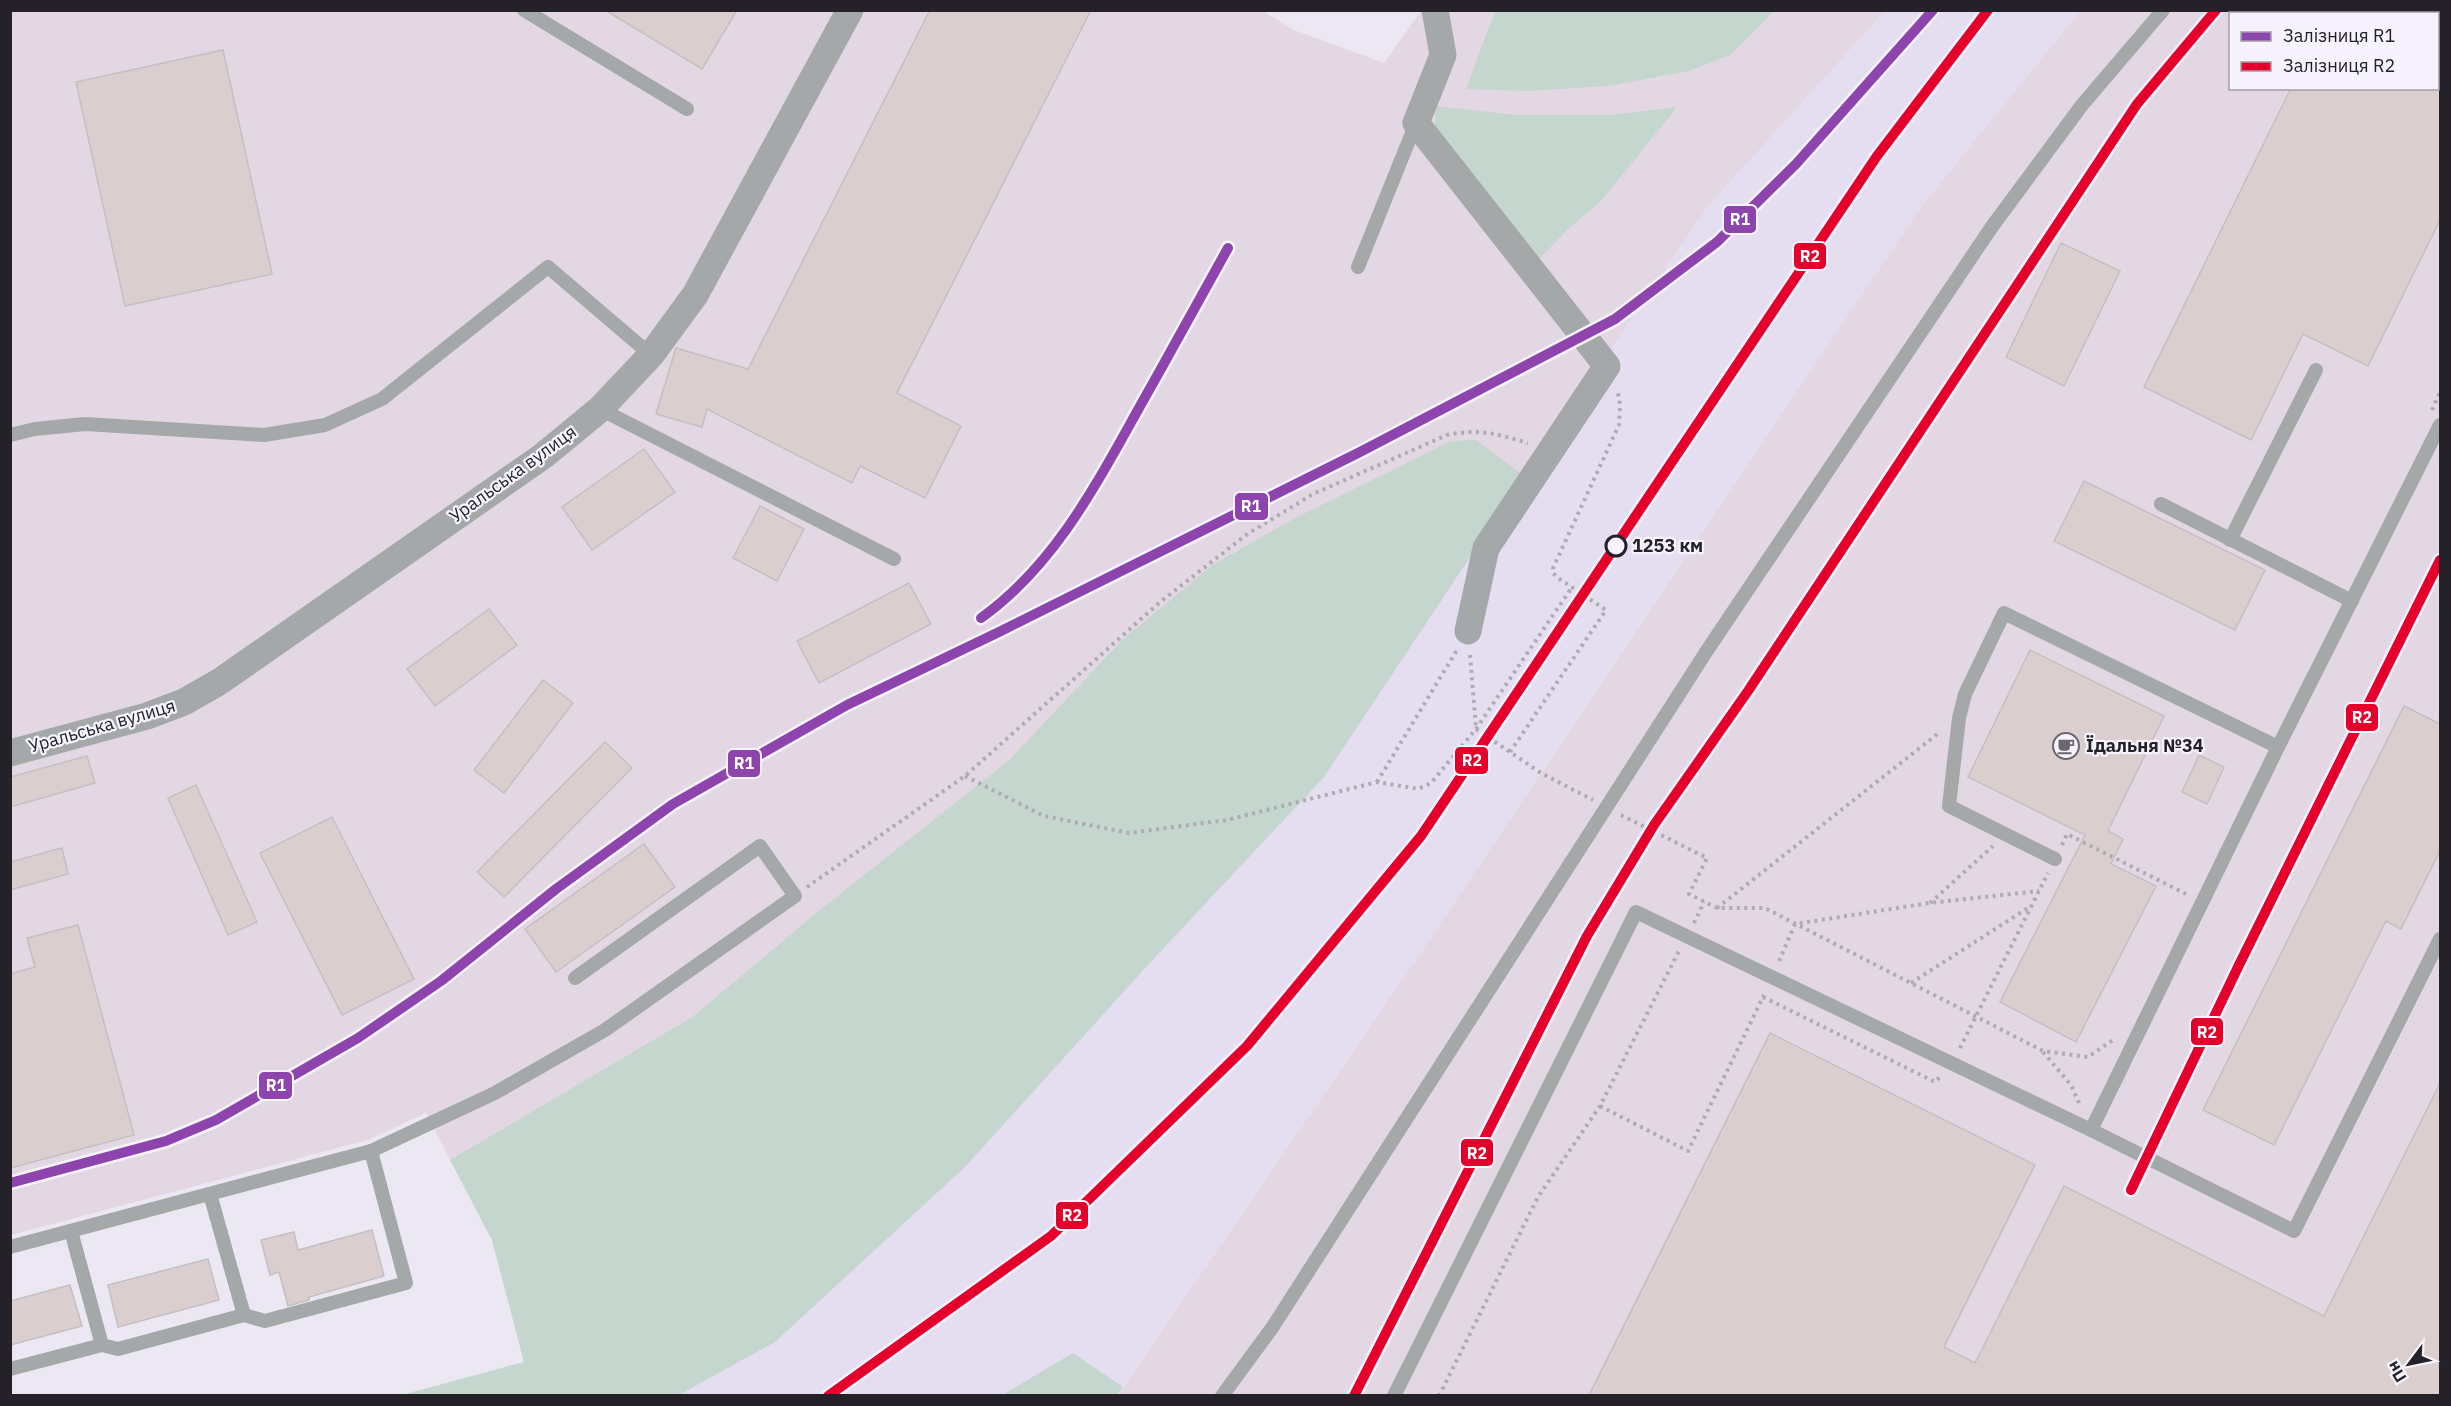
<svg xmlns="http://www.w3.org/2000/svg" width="2451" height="1406" font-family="'IBM Plex Sans',sans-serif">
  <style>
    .built { fill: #e5def1 }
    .industrial { fill: #e3d7e4; fill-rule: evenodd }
    .green { fill: #c5d6ce }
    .building { fill: #dacfce; stroke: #c4bfc2; stroke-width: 1.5 }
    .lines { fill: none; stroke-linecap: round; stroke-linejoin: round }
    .path { stroke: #acacb1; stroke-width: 4; stroke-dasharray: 3 4.5; stroke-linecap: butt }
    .lane { stroke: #a4a8a8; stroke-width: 14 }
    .street { stroke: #a4a8a8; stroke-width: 27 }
    .rail-1-casing { stroke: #f7f3fe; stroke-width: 15 }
    .rail-2-casing { stroke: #f7f3fe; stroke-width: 15 }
    .rail-1 { stroke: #8e44ad; stroke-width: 10 }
    .rail-2 { stroke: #e4002b; stroke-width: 10 }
    .stop-dot { fill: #f7f3fe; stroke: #242228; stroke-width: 3 }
    .labels { text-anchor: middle; stroke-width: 4.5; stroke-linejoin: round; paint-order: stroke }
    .street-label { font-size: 18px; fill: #242228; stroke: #f7f3fe }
    .stop-label { font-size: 18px; font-weight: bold; fill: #242228; stroke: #f7f3fe; text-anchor: start }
    .poi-label { font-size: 18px; font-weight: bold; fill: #242228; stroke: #f7f3fe; text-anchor: start }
    .line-badge { stroke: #f7f3fe; stroke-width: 2 }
    .badge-label { font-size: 16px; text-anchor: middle; font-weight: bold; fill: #fff }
  </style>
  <rect width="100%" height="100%" fill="#ece8f3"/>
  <!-- built -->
  <polygon class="built" points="1885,11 2080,11 1920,208 1422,951 1117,1395 398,1396 524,1362 492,1240 450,1160 692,1017 821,909 1008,761 1122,640 1524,476 1708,206"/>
  <!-- industrial -->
  <g class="industrial">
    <polygon points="1261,10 1294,30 1384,63 1421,11 1885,11 1708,206 1524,476 1211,566 1122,640 1008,761 821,909 692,1017 450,1160 426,1113 368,1140 11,1235 11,11"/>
    <path d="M2080 11H2440V1395L1117 1396 1422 951 1920 208ZM2230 14H2438V88H2230Z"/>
  </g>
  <!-- green -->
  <g class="green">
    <polygon points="1495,11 1495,10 1774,11 1730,55 1689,71 1608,86 1528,91 1466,89"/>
    <polygon points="1436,106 1516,115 1610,115 1677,107 1603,199 1567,230 1537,261 1435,126"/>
    <polygon points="1476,440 1524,476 1324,777 1147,966 965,1167 775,1342 679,1395 398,1396 524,1362 492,1240 450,1160 692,1017 821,909 1008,761 1122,640 1211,566 1293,519 1451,441"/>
    <polygon points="1073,1353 1123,1387 1117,1395 1002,1395"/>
  </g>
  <!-- building -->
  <g class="building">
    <polygon points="605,10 737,10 702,69"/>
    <polygon points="930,10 1091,10 897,393 961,426 925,498 860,466 852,483 707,409 702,427 656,414 676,348 748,369"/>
    <polygon points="223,50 272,274 125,306 76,82"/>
    <polygon points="2291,88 2440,88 2440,220 2368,366 2303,334 2251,440 2144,387"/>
    <polygon points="2061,243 2120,271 2064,386 2006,357"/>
    <polygon points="644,449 675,492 592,550 562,507"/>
    <polygon points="2084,481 2265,570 2235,630 2054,541"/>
    <polygon points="760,506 804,529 777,581 733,558"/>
    <polygon points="909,583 931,624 819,683 797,641"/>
    <polygon points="489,609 517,645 435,706 407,669"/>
    <polygon points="2030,650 2164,716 2108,831 2123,839 2111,864 2156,886 2076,1042 2000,1002 2085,835 1968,777"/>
    <polygon points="543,680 573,703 504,793 474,770"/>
    <polygon points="2404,706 2440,724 2440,851 2401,929 2386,921 2274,1145 2203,1110"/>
    <polygon points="605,742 632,768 504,897 477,872"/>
    <polygon points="2199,755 2224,767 2207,804 2182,792"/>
    <polygon points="87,756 95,783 10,807 10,777"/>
    <polygon points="196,785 257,922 228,935 168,798"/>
    <polygon points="332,817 414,979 342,1015 260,853"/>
    <polygon points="644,844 675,887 556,972 525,929"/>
    <polygon points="62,848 68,874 10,890 10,862"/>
    <polygon points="78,925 134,1135 10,1168 10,974 35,967 27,938"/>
    <polygon points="1770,1033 2035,1165 1944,1347 1975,1363 2064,1186 2324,1316 2440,1083 2440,1395 1589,1395"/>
    <polygon points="372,1230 384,1276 309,1297 309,1300 288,1306 279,1272 270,1275 261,1240 294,1232 298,1250"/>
    <polygon points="208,1259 219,1300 118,1327 108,1285"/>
    <polygon points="70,1285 82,1326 10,1345 10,1301"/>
  </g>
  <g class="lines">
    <!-- path -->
    <g class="path">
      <polyline points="2432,410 2440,392"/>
      <polyline points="1470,655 1476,728"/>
      <polyline points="1476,729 1541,773 1593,800"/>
      <polyline points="1510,752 1606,610 1558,578 1553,573 1553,568 1619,425 1620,405 1618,393"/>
      <polyline points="965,776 1044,816 1129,833 1227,820 1377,782 1418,789 1431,783 1476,729 1572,587"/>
      <polyline points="1377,782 1457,650"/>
      <polyline points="1621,815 1707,858 1689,894 1717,908 1765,908 2043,1051 2088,1057 2116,1038"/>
      <polyline points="2062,845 2067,834 2186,894"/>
      <path d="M807 887 965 776 1159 603 1246 535 1313 494 1447 435C1481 428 1496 434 1528 443"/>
      <polyline points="1930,903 1993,846"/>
      <polyline points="1717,908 1940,732"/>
      <polyline points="1694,923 1704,902"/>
      <polyline points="1779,961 1795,924 1929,903 2039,891"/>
      <polyline points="1911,983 2031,906"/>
      <polyline points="1763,997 1935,1082 1941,1076"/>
      <polyline points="1960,1048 2048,873"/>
      <polyline points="2043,1052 2071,1085 2080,1105"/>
      <polyline points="1600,1106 1688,1151 1764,995"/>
      <polyline points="1439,1396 1538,1197 1600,1106 1679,951"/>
    </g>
    <!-- lane -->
    <g class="lane">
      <polyline points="524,10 687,109"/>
      <polyline points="1358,267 1416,123"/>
      <polyline points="600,409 894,559"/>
      <polyline points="10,435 35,429 85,424 264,435 325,425 382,399 548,267 651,355"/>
      <polyline points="2161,504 2352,601"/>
      <polyline points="2230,540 2316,370"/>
      <polyline points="2055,859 1949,806 1959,718 1965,694 2004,613 2278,747"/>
      <polyline points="2091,1130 2278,747 2440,425"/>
      <polyline points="210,1194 244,1315"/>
      <polyline points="71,1231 102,1345"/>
      <polyline points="10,1247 371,1151 495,1093 605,1030 795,896 760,846 575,978"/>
      <polyline points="10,1369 102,1345 118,1349 244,1315 265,1321 406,1283 371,1151"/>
      <polyline points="1222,1396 1272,1328 1708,649 1991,228 2082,105 2163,10"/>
      <polyline points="1394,1396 1636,912 2091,1130 2294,1231 2440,939"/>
    </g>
    <!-- street -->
    <g class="street">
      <polyline points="1435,10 1443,55 1416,123 1607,366 1486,548 1468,631"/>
      <polyline points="10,753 147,716 184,702 219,682 543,456 600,409 651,355 695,295 850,10"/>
    </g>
    <defs>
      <g id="rail-1">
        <path d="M981 618C1054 566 1096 485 1139 408 1169 355 1198 302 1228 248"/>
        <polyline points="10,1183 166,1141 216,1120 358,1038 441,981 556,889 673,804 847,705 999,632 1360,452 1615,319 1717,242 1796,164 1933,10"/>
      </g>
      <g id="rail-2">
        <polyline points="2131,1190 2239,965 2440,560"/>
        <polyline points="828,1396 1051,1236 1247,1046 1421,836 1877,156 1988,10"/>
        <polyline points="1354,1396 1587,936 1654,825 1748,691 2137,104 2216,10"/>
      </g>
    </defs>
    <!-- rail-1 casing -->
    <use href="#rail-1" class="rail-1-casing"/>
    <!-- rail-2 casing -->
    <use href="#rail-2" class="rail-2-casing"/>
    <!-- rail-1 -->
    <use href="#rail-1" class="rail-1"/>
    <!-- rail-2 -->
    <use href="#rail-2" class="rail-2"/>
  </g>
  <!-- icons -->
  <defs>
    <symbol id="cafe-ring" viewBox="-11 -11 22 22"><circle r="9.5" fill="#f7f3fe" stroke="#6a676f" stroke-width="1.5"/><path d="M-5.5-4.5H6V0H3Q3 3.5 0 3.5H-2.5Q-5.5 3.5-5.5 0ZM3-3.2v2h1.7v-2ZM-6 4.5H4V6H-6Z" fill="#6a676f"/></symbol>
  </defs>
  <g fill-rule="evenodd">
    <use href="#cafe-ring" x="2051" y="731" width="30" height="30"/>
  </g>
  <!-- markers -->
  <circle class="stop-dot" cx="1616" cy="546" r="10"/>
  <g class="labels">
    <!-- street labels -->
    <g class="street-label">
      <text transform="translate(513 474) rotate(-36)" y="6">Уральська вулиця</text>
      <text transform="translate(102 726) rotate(-16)" y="6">Уральська вулиця</text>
    </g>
    <!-- stop labels -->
    <g class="stop-label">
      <text x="1632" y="552">1253 км</text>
    </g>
    <!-- poi labels -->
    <g class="poi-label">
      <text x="2086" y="752">Їдальня №34</text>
    </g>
  </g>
  <g class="line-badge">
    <rect x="1723" y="205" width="34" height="29" rx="6" fill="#8e44ad"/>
    <rect x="1793" y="242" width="34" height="28" rx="6" fill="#e4002b"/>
    <rect x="1234" y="492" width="35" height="29" rx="6" fill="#8e44ad"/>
    <rect x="2345" y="703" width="34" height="29" rx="6" fill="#e4002b"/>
    <rect x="1454" y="746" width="35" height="29" rx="6" fill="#e4002b"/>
    <rect x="727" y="749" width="34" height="29" rx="6" fill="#8e44ad"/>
    <rect x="2190" y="1017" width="34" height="29" rx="6" fill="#e4002b"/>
    <rect x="258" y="1071" width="35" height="29" rx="6" fill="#8e44ad"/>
    <rect x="1460" y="1138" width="34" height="29" rx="6" fill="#e4002b"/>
    <rect x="1055" y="1201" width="34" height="29" rx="6" fill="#e4002b"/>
  </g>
  <g class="badge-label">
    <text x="1740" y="225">R1</text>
    <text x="1810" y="262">R2</text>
    <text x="1251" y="512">R1</text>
    <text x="2362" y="723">R2</text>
    <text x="1472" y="766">R2</text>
    <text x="744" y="769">R1</text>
    <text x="2207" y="1038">R2</text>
    <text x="276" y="1091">R1</text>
    <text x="1477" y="1159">R2</text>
    <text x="1072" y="1221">R2</text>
  </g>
  <!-- border -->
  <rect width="2451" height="1406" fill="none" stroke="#242228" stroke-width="24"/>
  <!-- legend -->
  <rect x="2229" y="12" width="210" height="78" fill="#f7f3fe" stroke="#a39fa8" stroke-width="1.5"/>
  <rect x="2241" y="32" width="30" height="9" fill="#8e44ad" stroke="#a39fa8" stroke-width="1.5"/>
  <text x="2283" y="42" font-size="18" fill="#242228">Залізниця R1</text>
  <rect x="2241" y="62" width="30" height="9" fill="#e4002b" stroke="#a39fa8" stroke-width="1.5"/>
  <text x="2283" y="72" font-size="18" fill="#242228">Залізниця R2</text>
  <!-- north arrow -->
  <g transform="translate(2409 1364) rotate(238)" stroke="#f7f3fe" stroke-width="4.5" paint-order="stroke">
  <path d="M0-4.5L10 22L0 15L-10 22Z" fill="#242228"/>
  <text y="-9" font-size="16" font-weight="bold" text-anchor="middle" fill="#242228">Пн</text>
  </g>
</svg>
